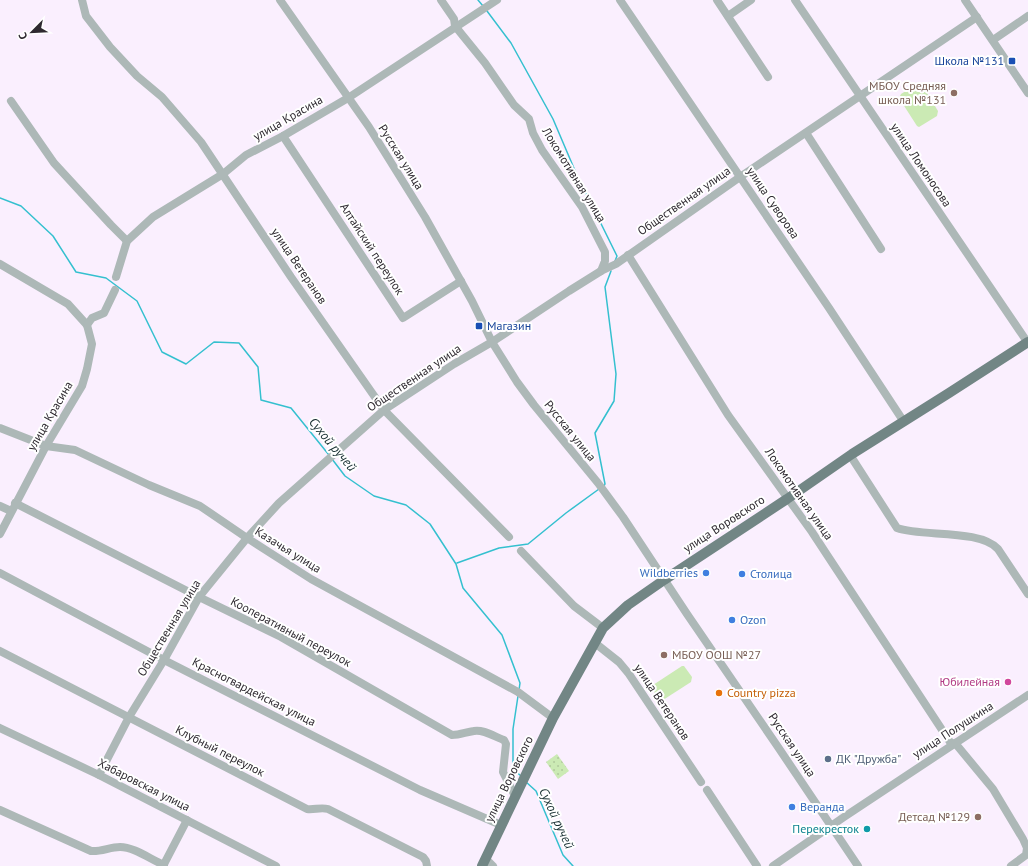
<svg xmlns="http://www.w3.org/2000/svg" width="1028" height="866" font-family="'PT Sans',sans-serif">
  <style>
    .grass { fill: url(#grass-dots) }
    .garden { fill: #cbeab4 }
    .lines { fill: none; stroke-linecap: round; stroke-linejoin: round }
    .stream { stroke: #34c0cf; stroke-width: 1.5 }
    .minor { stroke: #adb8b7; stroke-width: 8 }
    .major { stroke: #728685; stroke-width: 10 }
    .transit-dot { fill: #1a4fb4; stroke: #fff; stroke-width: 1.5 }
    .education-dot { fill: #8d6e63; stroke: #fff; stroke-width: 1.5 }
    .shop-dot { fill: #3f7fe0; stroke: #fff; stroke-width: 1.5 }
    .hotel-dot { fill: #d1479c; stroke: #fff; stroke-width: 1.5 }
    .food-dot { fill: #e8710a; stroke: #fff; stroke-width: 1.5 }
    .service-dot { fill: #5c6f8a; stroke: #fff; stroke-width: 1.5 }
    .culture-dot { fill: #0f9aa8; stroke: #fff; stroke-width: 1.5 }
    .labels { text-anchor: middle; stroke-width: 4; stroke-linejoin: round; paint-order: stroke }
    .transit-label { font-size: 12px; fill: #164399; stroke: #fff; text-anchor: end }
    .education-label { font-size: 12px; fill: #785e54; stroke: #fff; text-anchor: end }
    .street-label { font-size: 12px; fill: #2e2930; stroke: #fff }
    .shop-label { font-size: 12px; fill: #366cbe; stroke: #fff; text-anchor: start }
    .hotel-label { font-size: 12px; fill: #b23c85; stroke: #fff; text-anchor: end }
    .food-label { font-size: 12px; fill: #c56008; stroke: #fff; text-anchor: start }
    .service-label { font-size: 12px; fill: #4e5e75; stroke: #fff; text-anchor: start }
    .culture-label { font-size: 12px; fill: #0d838f; stroke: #fff; text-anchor: end }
    .water-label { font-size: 13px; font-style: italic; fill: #182f32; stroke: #fff }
  </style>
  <defs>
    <pattern id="grass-dots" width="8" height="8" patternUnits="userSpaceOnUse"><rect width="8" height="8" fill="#cbeab4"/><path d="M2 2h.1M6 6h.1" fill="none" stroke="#afc99b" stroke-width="1.8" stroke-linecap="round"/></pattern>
  </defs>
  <rect width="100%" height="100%" fill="#faeffe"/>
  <!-- grass -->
  <polygon class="grass" points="557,754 569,771 558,779 546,762"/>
  <!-- garden -->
  <g class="garden">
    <polygon points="917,84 922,85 938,111 937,116 919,127 917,126 899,98 901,94"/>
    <polygon points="682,666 684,666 692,677 691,682 663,700 659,699 652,689 653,685"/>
  </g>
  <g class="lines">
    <!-- stream -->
    <g class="stream">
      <polyline points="478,0 483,6"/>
      <polyline points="487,11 511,43 553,119 576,173 617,256 615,261"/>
      <polyline points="0,198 21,206 53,236 76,272 106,278 137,301 162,352 186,364 214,342 239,343 258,367 261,400 291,408 329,455"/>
      <polyline points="332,459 345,476 374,496 406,505 430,524 456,564 463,588 502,635 520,683 519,690"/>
      <polyline points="604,486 605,484 595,433 614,401 616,374 605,287 611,271"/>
      <polyline points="457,563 499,548 528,544 566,513 599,489"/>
      <polyline points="518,696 513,729 513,769 521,776"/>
      <polyline points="526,782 536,791 563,855 573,866"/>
    </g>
    <!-- minor -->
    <g class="minor">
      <polyline points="82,0 86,16 110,47 137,76 162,97 201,142 291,277 384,410 509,537"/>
      <polyline points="280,0 369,127 425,217 472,301 492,342 517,382 534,405 598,483 623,517 687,614 778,747 858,866"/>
      <polyline points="441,0 454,19 455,26 485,63 514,105 529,119 533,133 542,150 582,207 605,252 605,261 601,271"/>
      <polyline points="620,0 829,308 904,422"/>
      <polyline points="717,0 768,77"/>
      <polyline points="795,0 1028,343"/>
      <polyline points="965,0 1028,93"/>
      <polyline points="728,16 751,0"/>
      <polyline points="993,40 1028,16"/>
      <polyline points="11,101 54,163 111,225 127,241"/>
      <polyline points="806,133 881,249"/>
      <polyline points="283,136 403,318 461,281"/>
      <polyline points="628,255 728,415 812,532 952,745"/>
      <polyline points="0,264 68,304 87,325"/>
      <polyline points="116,277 127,241 153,217 223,174 246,155 283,136 348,98 497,0"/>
      <polyline points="0,428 46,446 75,450 149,485 200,506 247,538 311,579 518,692 553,718"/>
      <path d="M850 455 897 528C922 537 980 529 998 549L1028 594"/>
      <path d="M15 503 199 597 281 637 452 735C460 735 466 732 474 731 483 729 495 737 504 740L506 744 503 772 515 796"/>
      <polyline points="0,506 11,511"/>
      <polyline points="0,534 46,446 82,386 87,369 92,344 87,325 92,318 104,313 115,290"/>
      <polyline points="521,551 574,606 603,628"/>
      <polyline points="0,573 164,660 420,790 501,825"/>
      <polyline points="595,643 619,662 629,674 701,782"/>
      <path d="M0 651 307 809C314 810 321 807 328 809L423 857 426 861 427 866"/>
      <polyline points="0,728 99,775 276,866"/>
      <polyline points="955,743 993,789 1023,839 1027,848 1026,855 1011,866"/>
      <polyline points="99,775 129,717 164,660 199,597 247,538 279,503 384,410 454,364 492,342 569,291 601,271 616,264 740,177 977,17"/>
      <polyline points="707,790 757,866"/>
      <path d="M0 810 91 851C101 852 110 847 120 847 134 847 150 859 164 865"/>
      <polyline points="486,859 493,866"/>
      <polyline points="163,866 187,820"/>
      <polyline points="773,866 844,817 1028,695"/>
    </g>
    <!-- major -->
    <polyline class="major" points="482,866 553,718 603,628 628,605 664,580 787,499 852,454 949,393 1028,342"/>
  </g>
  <!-- markers -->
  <g class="transit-dot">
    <rect x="1008" y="57" width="8" height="8" rx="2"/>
    <rect x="475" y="322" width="8" height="8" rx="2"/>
  </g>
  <g class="education-dot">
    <circle cx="954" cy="93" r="4"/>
    <circle cx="664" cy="655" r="4"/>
    <circle cx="978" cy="817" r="4"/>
  </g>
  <g class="shop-dot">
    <circle cx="706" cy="573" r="4"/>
    <circle cx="742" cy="574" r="4"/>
    <circle cx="732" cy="620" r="4"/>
    <circle cx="792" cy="807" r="4"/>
  </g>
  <circle class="hotel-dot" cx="1008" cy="682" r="4"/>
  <circle class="food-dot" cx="719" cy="693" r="4"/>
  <circle class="service-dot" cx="828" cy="759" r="4"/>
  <circle class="culture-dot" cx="867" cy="829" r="4"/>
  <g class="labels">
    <!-- transit labels -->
    <g class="transit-label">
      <text x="1004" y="65">Школа №131</text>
      <text x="487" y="330" text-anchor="start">Магазин</text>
    </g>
    <!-- education labels -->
    <g class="education-label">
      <text x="946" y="90">МБОУ Средняя<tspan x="946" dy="14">школа №131</tspan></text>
      <text x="672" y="659" text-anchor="start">МБОУ ООШ №27</text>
      <text x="970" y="821">Детсад №129</text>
    </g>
    <!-- street labels -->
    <g class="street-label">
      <text transform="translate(288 118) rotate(-30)" y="4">улица Красина</text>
      <text transform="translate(401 157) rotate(58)" y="4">Русская улица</text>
      <text transform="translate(921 165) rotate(56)" y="4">улица Ломоносова</text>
      <text transform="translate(574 175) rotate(58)" y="4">Локомотивная улица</text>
      <text transform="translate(684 201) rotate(-35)" y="4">Общественная улица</text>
      <text transform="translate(773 203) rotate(56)" y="4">улица Суворова</text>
      <text transform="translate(372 249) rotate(57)" y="4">Алтайский переулок</text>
      <text transform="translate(299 266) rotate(56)" y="4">улица Ветеранов</text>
      <text transform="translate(414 378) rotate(-34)" y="4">Общественная улица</text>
      <text transform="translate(50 416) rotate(-60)" y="4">улица Красина</text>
      <text transform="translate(570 431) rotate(51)" y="4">Русская улица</text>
      <text transform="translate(799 494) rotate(55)" y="4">Локомотивная улица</text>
      <text transform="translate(724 524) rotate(-33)" y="4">улица Воровского</text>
      <text transform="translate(288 550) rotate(32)" y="4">Казачья улица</text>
      <text transform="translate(169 628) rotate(-59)" y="4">Общественная улица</text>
      <text transform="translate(291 632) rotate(28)" y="4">Кооперативный переулок</text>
      <text transform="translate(254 692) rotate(27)" y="4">Красногвардейская улица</text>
      <text transform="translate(662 702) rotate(56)" y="4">улица Ветеранов</text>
      <text transform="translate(953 730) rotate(-33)" y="4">улица Полушкина</text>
      <text transform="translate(792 745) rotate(56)" y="4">Русская улица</text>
      <text transform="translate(220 751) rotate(27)" y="4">Клубный переулок</text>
      <text transform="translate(509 779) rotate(-64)" y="4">улица Воровского</text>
      <text transform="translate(144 785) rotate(27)" y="4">Хабаровская улица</text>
    </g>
    <!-- shop labels -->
    <g class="shop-label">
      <text x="698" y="577" text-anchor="end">Wildberries</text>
      <text x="750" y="578">Столица</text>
      <text x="740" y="624">Ozon</text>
      <text x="800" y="811">Веранда</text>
    </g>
    <!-- hotel labels -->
    <g class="hotel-label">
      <text x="1000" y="686">Юбилейная</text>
    </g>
    <!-- food labels -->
    <g class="food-label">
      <text x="727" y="697">Country pizza</text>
    </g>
    <!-- service labels -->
    <g class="service-label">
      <text x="836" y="763">ДК "Дружба"</text>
    </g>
    <!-- culture labels -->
    <g class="culture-label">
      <text x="859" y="833">Перекресток</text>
    </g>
    <!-- water labels -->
    <g class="water-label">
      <text transform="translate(333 444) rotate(50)" y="5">Сухой ручей</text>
      <text transform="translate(557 818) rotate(65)" y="5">Сухой ручей</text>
    </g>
  </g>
  <!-- north arrow -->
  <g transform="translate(32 32) rotate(246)" stroke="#ffffff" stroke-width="3" paint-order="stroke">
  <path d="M0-3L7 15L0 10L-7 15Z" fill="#2e2930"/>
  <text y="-6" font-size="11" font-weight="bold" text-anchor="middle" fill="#2e2930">С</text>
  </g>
</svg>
